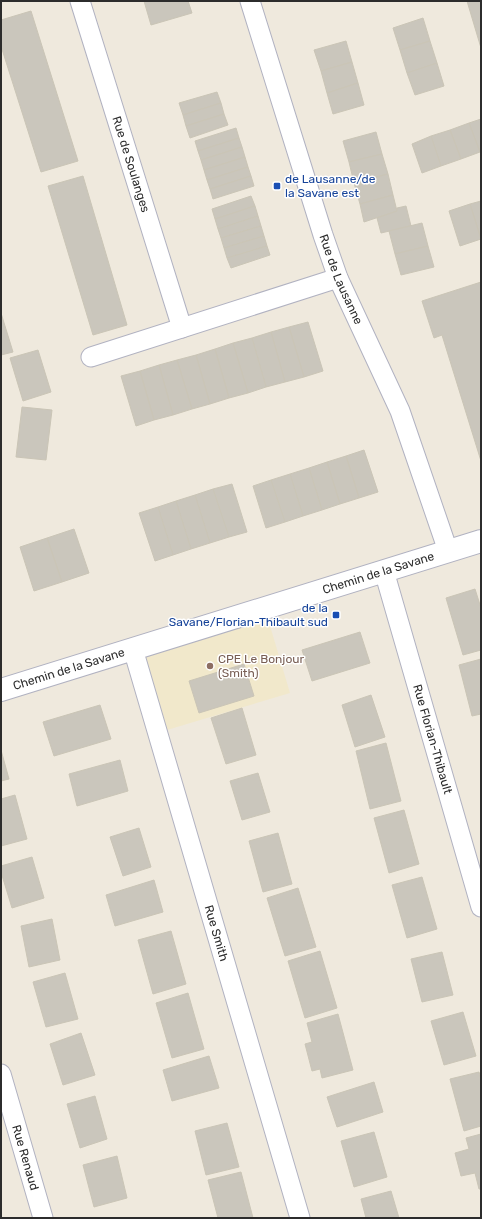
<svg xmlns="http://www.w3.org/2000/svg" width="482" height="1219" font-family="Rubik,sans-serif">
  <style>
    .education { fill: #f1e8cb }
    .building { fill: #cac6bc; stroke: #cac5b6 }
    .lines { fill: none; stroke-linecap: round; stroke-linejoin: round }
    .minor-casing { stroke: #b1b2c1; stroke-width: 21 }
    .tertiary-casing { stroke: #b1b2c1; stroke-width: 24 }
    .minor { stroke: #fff; stroke-width: 19 }
    .tertiary { stroke: #fff; stroke-width: 22 }
    .transit-dot { fill: #1a4fb4; stroke: #fff; stroke-width: 1.5 }
    .education-dot { fill: #8d6e63; stroke: #fff; stroke-width: 1.5 }
    .labels { text-anchor: middle; stroke-width: 3; stroke-linejoin: round; paint-order: stroke }
    .street-label { font-size: 12px; fill: #2c2c2c; stroke: #fff }
    .transit-label { font-size: 12px; fill: #164399; stroke: #fff; text-anchor: start }
    .education-label { font-size: 12px; fill: #785e54; stroke: #fff; text-anchor: start }
  </style>
  <rect width="100%" height="100%" fill="#efe9dd"/>
  <!-- education -->
  <polygon class="education" points="265,609 290,693 157,733 133,649"/>
  <!-- building -->
  <g class="building">
    <polygon points="144,1 188,1 192,13 151,25"/>
    <polygon points="467,1 481,1 481,48"/>
    <polygon points="31,11 78,161 41,172 1,46 1,20"/>
    <polygon points="423,18 430,41 400,50 393,28"/>
    <polygon points="346,41 352,62 321,71 314,50"/>
    <polygon points="430,41 437,63 407,73 400,50"/>
    <polygon points="352,62 358,83 327,93 321,71"/>
    <polygon points="437,63 444,86 415,95 407,73"/>
    <polygon points="358,83 364,105 333,114 327,93"/>
    <polygon points="217,92 221,103 183,115 179,103"/>
    <polygon points="221,103 224,114 186,126 183,115"/>
    <polygon points="224,114 228,125 190,138 186,126"/>
    <polygon points="481,119 481,152 480,152 469,123"/>
    <polygon points="469,123 480,152 461,159 450,130"/>
    <polygon points="236,128 239,138 198,151 195,141"/>
    <polygon points="450,130 461,159 441,166 431,136"/>
    <polygon points="376,132 382,154 349,162 343,141"/>
    <polygon points="431,136 441,166 422,173 412,144"/>
    <polygon points="239,138 242,147 201,160 198,151"/>
    <polygon points="242,147 245,157 204,170 201,160"/>
    <polygon points="382,154 388,174 354,183 349,162"/>
    <polygon points="245,157 248,167 207,180 204,170"/>
    <polygon points="248,167 251,176 210,189 207,180"/>
    <polygon points="388,174 393,195 360,204 354,183"/>
    <polygon points="83,176 127,325 93,335 48,186"/>
    <polygon points="251,176 254,186 213,199 210,189"/>
    <polygon points="393,195 397,211 364,222 360,204"/>
    <polygon points="251,196 255,206 215,219 212,209"/>
    <polygon points="481,201 481,239 470,204"/>
    <polygon points="470,204 481,239 460,246 449,211"/>
    <polygon points="255,206 258,216 218,229 215,219"/>
    <polygon points="406,206 411,226 381,233 377,218 397,211 397,208"/>
    <polygon points="258,216 261,226 221,238 218,229"/>
    <polygon points="422,223 428,246 395,254 389,231"/>
    <polygon points="261,226 264,236 224,248 221,238"/>
    <polygon points="264,236 267,246 227,258 224,248"/>
    <polygon points="267,246 270,255 231,268 227,258"/>
    <polygon points="428,246 434,267 401,275 395,254"/>
    <polygon points="481,282 481,461 442,335 434,338 422,301"/>
    <polygon points="1,313 13,352 1,355"/>
    <polygon points="308,322 323,371 304,377 289,327"/>
    <polygon points="289,327 304,377 285,382 271,332"/>
    <polygon points="271,332 285,382 266,387 252,338"/>
    <polygon points="252,338 266,387 248,393 233,343"/>
    <polygon points="233,343 248,393 229,398 215,349"/>
    <polygon points="215,349 229,398 210,404 196,355"/>
    <polygon points="38,350 51,392 23,401 10,358"/>
    <polygon points="196,355 210,404 192,409 177,360"/>
    <polygon points="177,360 192,409 173,415 159,365"/>
    <polygon points="159,365 173,415 154,420 140,371"/>
    <polygon points="140,371 154,420 136,426 121,376"/>
    <polygon points="22,407 52,410 46,460 16,457"/>
    <polygon points="364,450 378,492 359,498 346,456"/>
    <polygon points="346,456 359,498 340,504 327,462"/>
    <polygon points="327,462 340,504 322,510 309,468"/>
    <polygon points="309,468 322,510 303,516 290,474"/>
    <polygon points="290,474 303,516 285,522 271,480"/>
    <polygon points="271,480 285,522 266,528 253,486"/>
    <polygon points="232,484 247,532 229,537 213,489"/>
    <polygon points="213,489 229,537 210,543 195,495"/>
    <polygon points="195,495 210,543 191,549 176,501"/>
    <polygon points="176,501 191,549 173,555 158,507"/>
    <polygon points="158,507 173,555 155,561 139,513"/>
    <polygon points="74,529 89,573 62,582 47,538"/>
    <polygon points="47,538 62,582 34,591 20,547"/>
    <polygon points="475,589 481,608 481,650 463,655 446,598"/>
    <polygon points="360,632 370,663 312,681 302,650"/>
    <polygon points="481,659 481,714 472,716 459,665"/>
    <polygon points="244,664 254,696 199,713 189,681"/>
    <polygon points="371,695 385,737 355,747 342,705"/>
    <polygon points="100,705 111,739 54,756 43,722"/>
    <polygon points="242,708 256,755 226,764 211,718"/>
    <polygon points="386,743 401,801 370,809 356,751"/>
    <polygon points="1,750 9,779 1,781"/>
    <polygon points="120,760 128,791 77,806 69,774"/>
    <polygon points="258,773 270,812 242,820 230,781"/>
    <polygon points="15,795 27,839 1,846 1,799"/>
    <polygon points="404,810 419,864 389,873 374,818"/>
    <polygon points="139,828 151,867 123,876 110,837"/>
    <polygon points="278,833 292,884 263,892 249,841"/>
    <polygon points="32,857 44,898 12,908 1,872 1,866"/>
    <polygon points="422,877 437,929 407,938 392,885"/>
    <polygon points="154,880 163,912 115,926 106,895"/>
    <polygon points="298,888 316,947 285,956 267,898"/>
    <polygon points="52,919 60,960 29,967 21,926"/>
    <polygon points="171,931 186,984 153,994 138,940"/>
    <polygon points="320,951 337,1008 305,1018 288,961"/>
    <polygon points="442,952 453,995 422,1002 411,959"/>
    <polygon points="65,973 78,1019 46,1027 33,982"/>
    <polygon points="188,993 204,1049 172,1058 156,1003"/>
    <polygon points="463,1012 476,1056 444,1065 431,1021"/>
    <polygon points="338,1014 353,1070 322,1078 320,1069 312,1071 305,1044 312,1042 307,1023"/>
    <polygon points="81,1033 95,1075 63,1085 50,1044"/>
    <polygon points="209,1056 219,1088 172,1101 163,1070"/>
    <polygon points="479,1072 481,1079 481,1126 464,1131 450,1079"/>
    <polygon points="374,1082 383,1112 337,1127 327,1097"/>
    <polygon points="95,1096 107,1139 80,1148 67,1104"/>
    <polygon points="227,1123 239,1167 206,1175 195,1131"/>
    <polygon points="374,1132 387,1177 354,1187 341,1141"/>
    <polygon points="481,1134 481,1189 479,1189 475,1173 461,1176 455,1153 469,1149 466,1138"/>
    <polygon points="117,1156 127,1198 94,1207 83,1165"/>
    <polygon points="241,1172 253,1218 218,1218 208,1180"/>
    <polygon points="391,1191 399,1218 366,1218 361,1199"/>
  </g>
  <g class="lines">
    <defs>
      <g id="minor">
        <path id="s1" d="M80 1 182 328"/>
        <path id="s2" d="M250 1 323 235 338 278 400 411 448 551"/>
        <polyline points="91,357 338,278"/>
        <path id="s3" d="M384 571 481 907"/>
        <path id="s4" d="M133 649 300 1218"/>
        <path id="s5" d="M1 1074 43 1218"/>
      </g>
      <g id="tertiary">
        <path id="s6" d="M1 690 481 541"/>
      </g>
    </defs>
    <!-- minor casing -->
    <use href="#minor" class="minor-casing"/>
    <!-- tertiary casing -->
    <use href="#tertiary" class="tertiary-casing"/>
    <!-- minor -->
    <use href="#minor" class="minor"/>
    <!-- tertiary -->
    <use href="#tertiary" class="tertiary"/>
  </g>
  <!-- markers -->
  <g class="transit-dot">
    <rect x="273" y="182" width="8" height="8" rx="2"/>
    <rect x="332" y="611" width="8" height="8" rx="2"/>
  </g>
  <circle class="education-dot" cx="210" cy="666" r="4"/>
  <g class="labels">
    <!-- street labels -->
    <g class="street-label">
      <text dy="4" stroke="none"><textPath href="#s1" startOffset="171">Rue de Soulanges</textPath></text>
      <text dy="4" stroke="none"><textPath href="#s2" startOffset="293">Rue de Lausanne</textPath></text>
      <text dy="4" stroke="none"><textPath href="#s6" startOffset="395">Chemin de la Savane</textPath></text>
      <text dy="4" stroke="none"><textPath href="#s6" startOffset="71">Chemin de la Savane</textPath></text>
      <text dy="4" stroke="none"><textPath href="#s3" startOffset="175">Rue Florian-Thibault</textPath></text>
      <text dy="4" stroke="none"><textPath href="#s4" startOffset="296">Rue Smith</textPath></text>
      <text dy="4" stroke="none"><textPath href="#s5" startOffset="87">Rue Renaud</textPath></text>
    </g>
    <!-- transit labels -->
    <g class="transit-label">
      <text x="285" y="183">de Lausanne/de<tspan x="285" dy="14">la Savane est</tspan></text>
      <text x="328" y="612" text-anchor="end">de la<tspan x="328" dy="14">Savane/Florian-Thibault sud</tspan></text>
    </g>
    <!-- education labels -->
    <g class="education-label">
      <text x="218" y="663">CPE Le Bonjour<tspan x="218" dy="14">(Smith)</tspan></text>
    </g>
  </g>
  <!-- border -->
  <rect width="482" height="1219" fill="none" stroke="#2c2c2c" stroke-width="4"/>
</svg>
